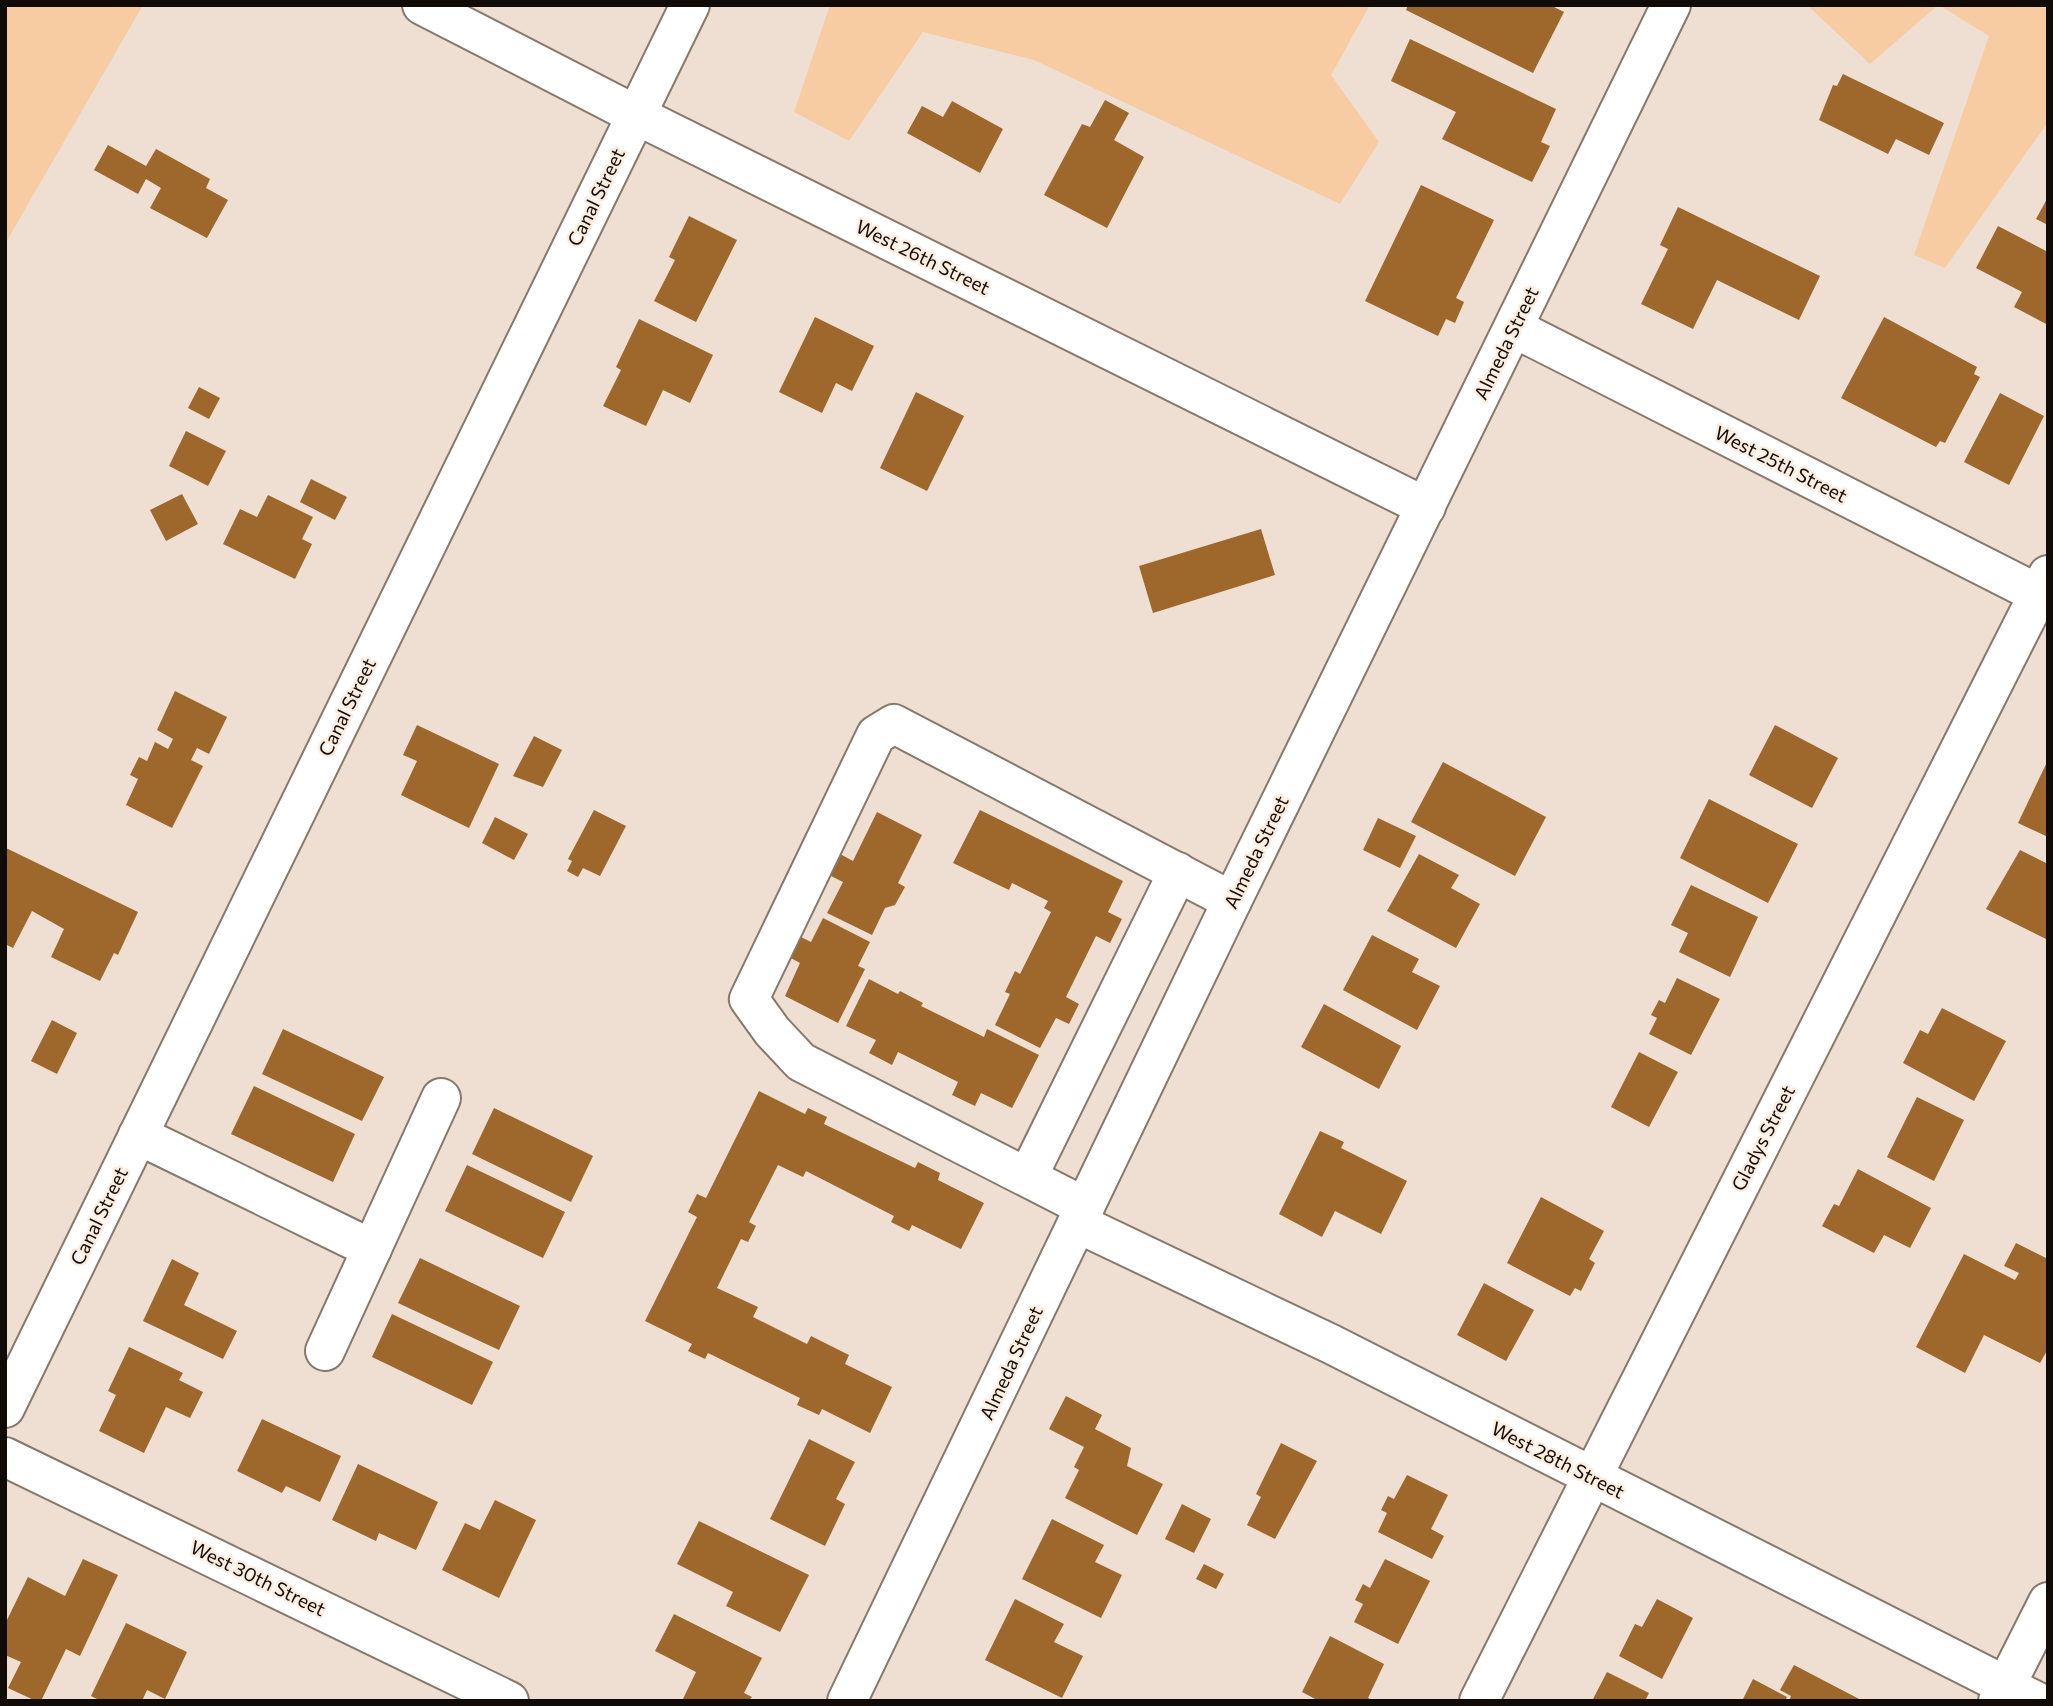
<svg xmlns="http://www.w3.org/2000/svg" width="2053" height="1706" font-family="Commissioner,sans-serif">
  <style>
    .green { fill: #f7cca2 }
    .building { fill: #9e672b }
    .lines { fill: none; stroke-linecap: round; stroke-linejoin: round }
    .minor-casing { stroke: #86796c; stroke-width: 42 }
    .major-casing { stroke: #86796c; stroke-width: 42 }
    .minor { stroke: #fff; stroke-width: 38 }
    .major { stroke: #fff; stroke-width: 38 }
    .labels { text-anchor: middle; stroke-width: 5; stroke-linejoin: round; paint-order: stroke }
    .street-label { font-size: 19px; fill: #100b07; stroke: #fceddf }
  </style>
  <rect width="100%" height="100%" fill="#eedfd2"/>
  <!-- green -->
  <g class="green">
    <polygon points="5,5 143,5 5,244"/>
    <polygon points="830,5 1370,5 1331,75 1379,142 1340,204 1034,60 923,32 849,141 794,112"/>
    <polygon points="1807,5 1938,5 1870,64"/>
    <polygon points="1939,5 2048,5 2048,122 1945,268 1914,255 1989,36"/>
  </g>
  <!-- building -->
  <g class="building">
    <polygon points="1408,5 1550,5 1564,12 1533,73 1406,10"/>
    <polygon points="1410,39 1556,109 1541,142 1550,146 1532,182 1442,139 1456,112 1391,81"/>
    <polygon points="1843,74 1944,123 1929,155 1896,139 1888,154 1819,120 1833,85 1837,86"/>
    <polygon points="1105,100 1129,113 1114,140 1144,157 1107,228 1044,195 1082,124 1090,127"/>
    <polygon points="952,101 1003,129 980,173 907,133 922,106 943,117"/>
    <polygon points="108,145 146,166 156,149 210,179 206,188 228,200 207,238 150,208 161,188 146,179 138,194 94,170"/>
    <polygon points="1421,185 1494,220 1456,298 1464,302 1455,323 1446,319 1438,336 1365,301"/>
    <polygon points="2048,197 2048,225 2036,219"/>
    <polygon points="1678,207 1820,276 1799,320 1717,280 1693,329 1641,304 1668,249 1660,245"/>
    <polygon points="689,216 737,240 696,322 654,301 675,260 669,257"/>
    <polygon points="1998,226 2048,252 2048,325 2014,307 2022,292 1976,268"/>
    <polygon points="815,317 874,346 852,391 836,383 822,413 779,392"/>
    <polygon points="1884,317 1977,367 1974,374 1980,377 1945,443 1940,441 1936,447 1841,398"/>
    <polygon points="639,319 713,355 690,403 663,390 646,426 603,406 621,370 616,367"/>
    <polygon points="199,387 220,398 209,419 188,408"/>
    <polygon points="916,392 964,416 927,491 880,468"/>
    <polygon points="2000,393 2044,416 2009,485 1964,462"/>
    <polygon points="186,431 226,451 208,486 169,466"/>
    <polygon points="311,479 347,497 335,520 300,502"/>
    <polygon points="182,494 198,524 166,541 150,510"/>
    <polygon points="268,495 313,517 302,539 312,544 295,579 223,544 240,509 257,517"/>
    <polygon points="1261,529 1275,575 1153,613 1139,566"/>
    <polygon points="175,691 227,717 209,754 197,748 191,760 203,766 172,828 126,805 138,779 130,775 139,757 147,761 155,742 168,749 173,739 157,730"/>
    <polygon points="417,725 499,764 469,828 401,795 417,761 403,755"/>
    <polygon points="1775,725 1838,758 1812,808 1749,775"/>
    <polygon points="534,736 562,750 543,787 513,776"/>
    <polygon points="2048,760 2048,837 2018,823"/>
    <polygon points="1443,762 1546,817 1515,876 1411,822"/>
    <polygon points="1709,799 1798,844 1768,903 1680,858"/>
    <polygon points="594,810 626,826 600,876 583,868 578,877 567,871 572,861 568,859"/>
    <polygon points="980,810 1123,881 1108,912 1122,919 1110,943 1096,936 1066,997 1079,1004 1069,1024 1056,1018 1040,1048 995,1025 1010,994 1005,992 1015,971 1020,974 1051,912 1044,908 1048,901 1012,883 1009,890 953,863"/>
    <polygon points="877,812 922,835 898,883 905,887 895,905 885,908 872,935 827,913 843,882 829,875 840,854 853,861"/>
    <polygon points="495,817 528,834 514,860 482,843"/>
    <polygon points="1378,818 1416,836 1400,868 1363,850"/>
    <polygon points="6,848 138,912 118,955 114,953 100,981 51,957 64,929 32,911 13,948 5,944"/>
    <polygon points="2020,850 2048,864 2048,940 1986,909"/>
    <polygon points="1419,854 1459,875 1451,888 1480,904 1456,948 1387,911"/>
    <polygon points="1691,885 1758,917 1730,977 1679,952 1688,933 1671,925"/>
    <polygon points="823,918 870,942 858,966 865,969 838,1023 785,996 800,963 789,957 799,936 811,942"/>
    <polygon points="1372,935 1419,959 1412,972 1440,986 1417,1030 1343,990"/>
    <polygon points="1677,978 1720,999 1691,1055 1649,1034 1657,1018 1651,1015 1659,1000 1665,1003"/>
    <polygon points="869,979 898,994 900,991 923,1003 921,1006 984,1037 987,1029 1039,1055 1012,1108 981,1093 975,1106 952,1095 958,1082 898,1052 892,1065 869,1053 876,1040 846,1026"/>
    <polygon points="1324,1004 1401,1046 1379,1089 1301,1047"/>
    <polygon points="1942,1008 2006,1041 1974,1101 1903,1063 1920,1030 1928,1034"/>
    <polygon points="52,1020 77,1033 57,1074 31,1061"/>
    <polygon points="283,1029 384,1077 362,1121 262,1074"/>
    <polygon points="1639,1052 1678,1072 1649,1127 1611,1107"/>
    <polygon points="254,1086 355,1134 333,1182 231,1134"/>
    <polygon points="759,1091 805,1114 808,1108 827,1117 824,1124 915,1168 918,1162 940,1173 938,1180 984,1203 961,1249 912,1225 909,1231 891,1222 894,1216 806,1171 803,1177 778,1165 749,1222 756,1226 748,1242 741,1239 717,1288 758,1307 753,1317 807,1344 811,1336 849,1355 845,1364 892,1387 870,1433 822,1409 819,1415 797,1405 800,1398 708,1353 705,1359 688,1351 692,1344 645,1321 697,1217 688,1212 697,1194 706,1198"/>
    <polygon points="1917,1097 1964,1120 1934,1181 1887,1157"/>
    <polygon points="494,1108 593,1156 571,1202 472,1154"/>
    <polygon points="1320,1131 1344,1142 1341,1148 1407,1181 1381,1234 1335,1211 1322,1237 1279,1214"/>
    <polygon points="467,1165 565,1212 543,1258 445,1211"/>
    <polygon points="1858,1169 1931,1208 1910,1248 1884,1235 1874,1253 1822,1226 1834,1204 1839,1206"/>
    <polygon points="1541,1197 1604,1231 1589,1259 1595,1263 1581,1291 1575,1288 1570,1296 1507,1263"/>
    <polygon points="2016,1243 2048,1259 2048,1349 2040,1363 1984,1335 1965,1373 1916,1347 1964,1254 2015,1280 2019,1273 2004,1266"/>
    <polygon points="420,1258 520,1306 499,1350 398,1303"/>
    <polygon points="172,1259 199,1273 184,1305 237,1331 223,1359 143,1321"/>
    <polygon points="1484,1283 1534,1310 1506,1361 1457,1335"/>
    <polygon points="392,1314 493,1362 472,1405 372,1357"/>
    <polygon points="129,1347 183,1373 179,1380 203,1392 190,1418 166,1407 144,1453 99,1431 116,1395 108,1391"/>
    <polygon points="1066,1396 1102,1415 1095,1429 1131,1448 1127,1466 1163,1484 1137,1535 1065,1498 1079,1470 1074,1467 1084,1447 1049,1429"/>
    <polygon points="262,1419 341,1456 320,1502 286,1486 282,1493 237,1471"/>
    <polygon points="809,1439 855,1462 836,1499 845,1504 825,1546 770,1519"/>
    <polygon points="1281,1443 1317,1461 1275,1539 1247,1525 1261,1497 1256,1494"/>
    <polygon points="358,1464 438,1502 416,1550 379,1533 376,1541 332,1520"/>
    <polygon points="1407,1475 1448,1495 1431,1529 1444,1536 1432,1559 1378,1532 1387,1513 1381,1510 1388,1496 1394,1499"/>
    <polygon points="495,1500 536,1520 499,1598 442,1570 465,1523 480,1530"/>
    <polygon points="1182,1504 1211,1519 1194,1553 1165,1539"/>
    <polygon points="1052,1519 1104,1545 1095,1562 1122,1575 1101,1618 1022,1579"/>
    <polygon points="699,1521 809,1575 780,1632 726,1606 733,1592 677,1564"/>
    <polygon points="83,1559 118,1575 80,1656 66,1649 41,1701 36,1701 8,1688 21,1662 5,1655 5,1624 28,1577 65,1596"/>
    <polygon points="1385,1559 1430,1581 1398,1644 1354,1622 1363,1604 1355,1600 1363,1584 1370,1588"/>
    <polygon points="1204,1564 1224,1574 1216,1589 1196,1579"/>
    <polygon points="1015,1599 1064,1624 1054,1642 1083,1656 1062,1698 985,1660"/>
    <polygon points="1657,1599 1693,1618 1662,1679 1619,1656 1635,1624 1642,1627"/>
    <polygon points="674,1614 762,1658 744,1693 752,1697 749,1701 682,1701 696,1672 655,1651"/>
    <polygon points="126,1623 187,1652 165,1699 147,1690 142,1701 101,1701 91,1696"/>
    <polygon points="1330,1636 1384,1664 1368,1698 1374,1701 1319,1701 1302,1692"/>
    <polygon points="1794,1665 1863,1701 1789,1701 1791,1696 1780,1690"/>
    <polygon points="1607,1672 1649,1693 1645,1701 1592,1701"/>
    <polygon points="1753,1679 1787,1697 1785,1701 1742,1701"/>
  </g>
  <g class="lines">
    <defs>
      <g id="minor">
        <polyline points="636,115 1426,507"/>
        <polyline points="1514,328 2048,599"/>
        <polyline points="138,1135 372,1249"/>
        <polyline points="1028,1176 1178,872"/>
        <polyline points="1085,1207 801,1062 772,1031 749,999 876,735 894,724 1232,901"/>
        <polyline points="1077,1223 1331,1344 2036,1701"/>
        <polyline points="325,1351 441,1098"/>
        <polyline points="5,1408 690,5"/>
        <polyline points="5,1457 509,1701"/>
        <polyline points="847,1701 1232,901 1671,5"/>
        <polyline points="1479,1701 2048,575"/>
        <polyline points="1998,1701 2048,1602"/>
      </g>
      <polyline id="major" points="422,5 636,115"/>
    </defs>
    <!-- minor casing -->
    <use href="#minor" class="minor-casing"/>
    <!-- major casing -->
    <use href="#major" class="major-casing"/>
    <!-- minor -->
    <use href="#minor" class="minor"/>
    <!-- major -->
    <use href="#major" class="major"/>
  </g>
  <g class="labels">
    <!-- street labels -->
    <g class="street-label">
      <text transform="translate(596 197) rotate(-64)" y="7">Canal Street</text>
      <text transform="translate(923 257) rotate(26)" y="7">West 26th Street</text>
      <text transform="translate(1506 343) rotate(-64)" y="7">Almeda Street</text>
      <text transform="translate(1781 464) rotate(27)" y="7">West 25th Street</text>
      <text transform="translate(347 707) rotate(-64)" y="7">Canal Street</text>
      <text transform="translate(1256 852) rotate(-64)" y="7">Almeda Street</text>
      <text transform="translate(1763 1138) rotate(-63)" y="7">Gladys Street</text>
      <text transform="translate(99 1216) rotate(-64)" y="7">Canal Street</text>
      <text transform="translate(1011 1363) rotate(-65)" y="7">Almeda Street</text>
      <text transform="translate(1558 1460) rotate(27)" y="7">West 28th Street</text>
      <text transform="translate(258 1578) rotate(26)" y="7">West 30th Street</text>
    </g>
  </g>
  <!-- border -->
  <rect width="2053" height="1706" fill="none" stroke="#100b07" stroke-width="14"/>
</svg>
